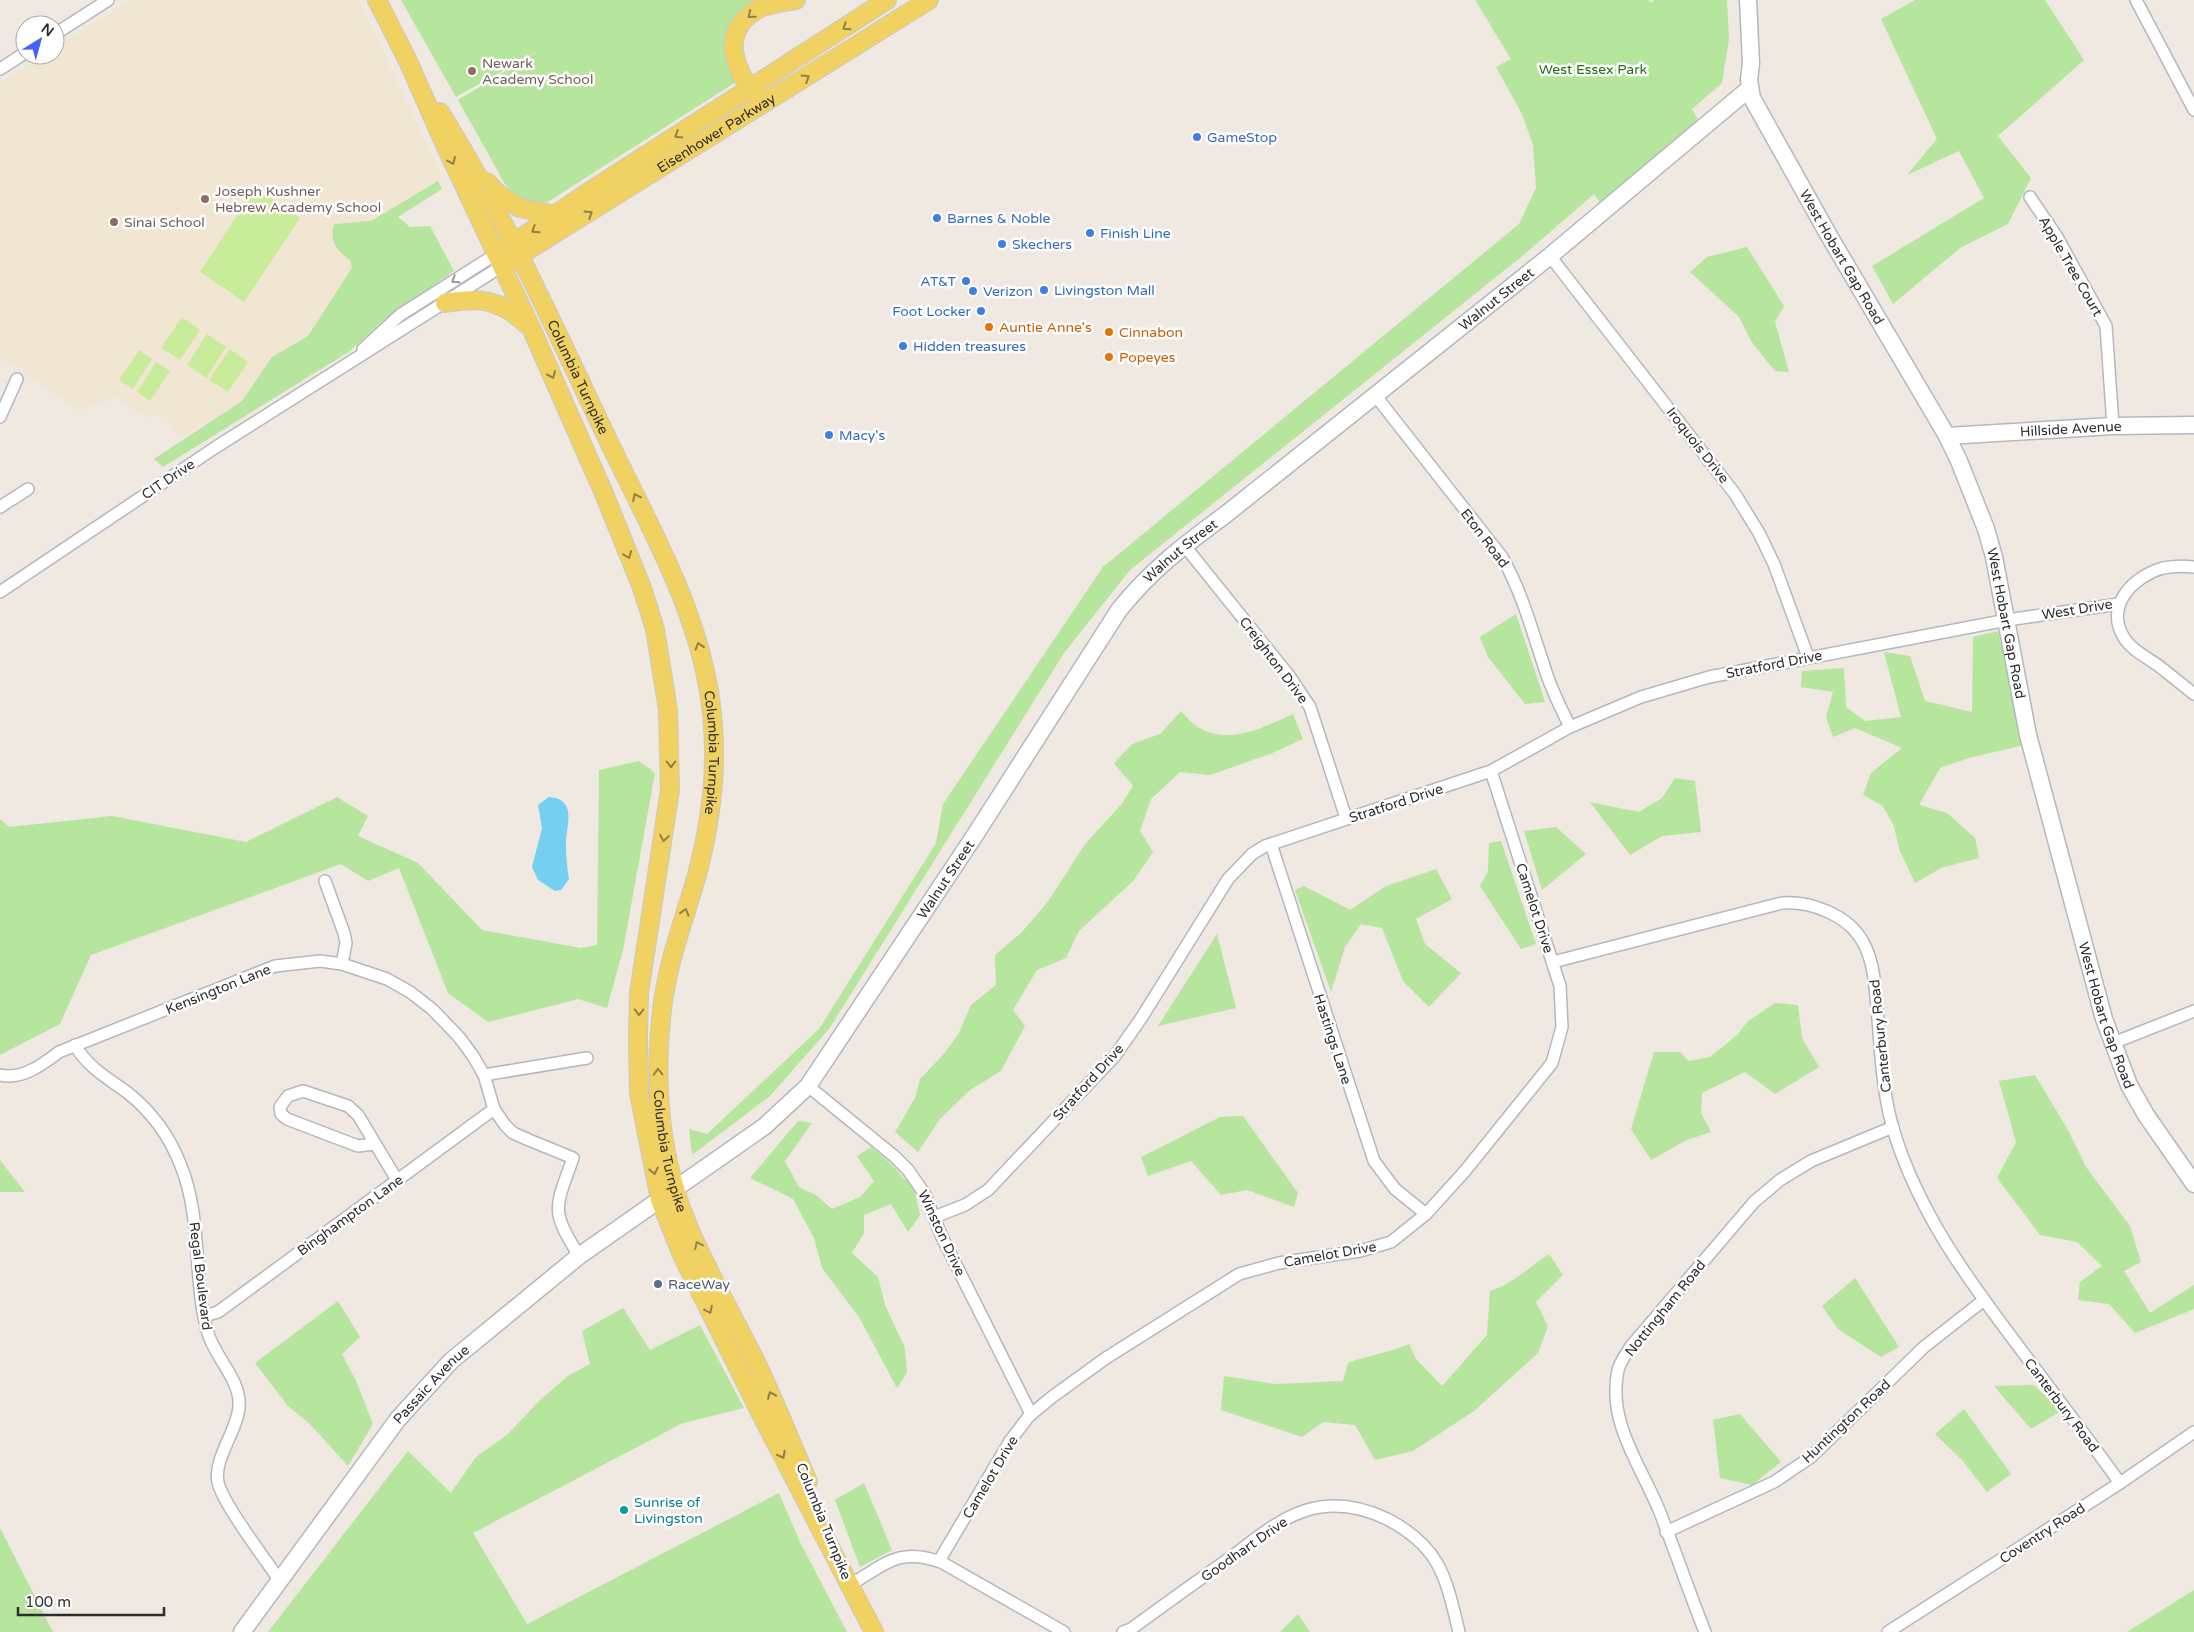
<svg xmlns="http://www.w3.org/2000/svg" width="2194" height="1632" font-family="'Varela Round',sans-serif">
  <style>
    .education { fill: #f0e6d1 }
    .green { fill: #b6e59e }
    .pitch { fill: #c9ec9a }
    .water { fill: #75cff0 }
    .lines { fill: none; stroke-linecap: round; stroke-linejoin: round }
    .street-casing { stroke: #b4b7c1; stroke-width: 14 }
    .secondary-casing { stroke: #b4b7c1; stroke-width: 19 }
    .primary-casing { stroke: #c9c9c9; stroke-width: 20 }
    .street { stroke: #fff; stroke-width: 11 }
    .secondary { stroke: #fff; stroke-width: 16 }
    .primary { stroke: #f2d163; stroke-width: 18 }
    .oneway { stroke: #908048 }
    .oneway2 { stroke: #969696 }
    .education-dot { fill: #8d6e63; stroke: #fff; stroke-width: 2 }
    .shop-dot { fill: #3f7fe0; stroke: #fff; stroke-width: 2 }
    .food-dot { fill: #e8710a; stroke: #fff; stroke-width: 2 }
    .service-dot { fill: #5c6f8a; stroke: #fff; stroke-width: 2 }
    .culture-dot { fill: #0f9aa8; stroke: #fff; stroke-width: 2 }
    .labels { text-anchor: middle; stroke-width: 5; stroke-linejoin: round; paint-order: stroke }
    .education-label { font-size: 14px; fill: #785e54; stroke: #fff; text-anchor: start }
    .park-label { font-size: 14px; fill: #2c6e1b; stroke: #fff }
    .street-label { font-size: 14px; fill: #2e2e2e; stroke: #fff }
    .shop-label { font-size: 14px; fill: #366cbe; stroke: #fff; text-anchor: start }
    .food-label { font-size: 14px; fill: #c56008; stroke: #fff; text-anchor: start }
    .service-label { font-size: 14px; fill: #4e5e75; stroke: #fff; text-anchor: start }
    .culture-label { font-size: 14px; fill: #0d838f; stroke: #fff; text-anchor: start }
  </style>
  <rect width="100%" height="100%" fill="#efe9e1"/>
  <!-- education -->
  <polygon class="education" points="130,0 358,0 443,178 377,221 346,349 179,438 164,414 145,417 117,397 80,410 0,357 0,83 44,55 55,55 55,48"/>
  <!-- green -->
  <g class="green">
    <polygon points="401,0 763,0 730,30 736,82 546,203 523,200 506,186 458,100 542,49 456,97"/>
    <polygon points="1475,0 1648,0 1652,3 1654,0 1727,0 1729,39 1722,83 1692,109 1699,121 1600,203 1594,194 1526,253 1130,570 1064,653 829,1029 770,1096 692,1155 689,1129 707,1134 819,1029 936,843 943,804 1103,567 1519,224 1536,188 1533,145 1522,114 1496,67 1511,59"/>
    <polygon points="1915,0 2045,0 2084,60 1998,136 2031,178 2008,224 1960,248 1893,304 1872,266 1984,198 1959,151 1907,175 1937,139 1881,19"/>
    <path d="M438 181 442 189 398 217 410 227 430 226 454 271 381 322 350 351 163 467 154 459 242 401 272 357 308 336 352 268 350 260C336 250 329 241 334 224L371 221Z"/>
    <polygon points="1747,247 1784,306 1775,322 1789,372 1775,371 1751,341 1739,317 1690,272 1707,257"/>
    <polygon points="1516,614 1545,702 1525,704 1488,657 1480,637"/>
    <polygon points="1998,631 2024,745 1969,758 1940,768 1919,805 1947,813 1975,838 1979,858 1941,868 1915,883 1899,849 1894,826 1883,806 1863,795 1871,773 1902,748 1855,728 1833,737 1826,717 1833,692 1801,687 1802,671 1844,668 1846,707 1865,721 1901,717 1884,652 1910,656 1925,701 1972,712 1973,637"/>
    <path d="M1181 711C1186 716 1191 723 1198 727 1229 746 1264 727 1293 714L1303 739 1270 754 1210 775 1180 772 1151 799 1140 831 1153 852 1134 880 1079 931 1066 958 1037 970 1013 1010 1025 1026 1001 1071 970 1090 940 1119 918 1152 895 1132 915 1098 920 1079 944 1054 959 1033 971 1005 996 985 995 955 1021 933 1047 903 1085 844 1121 805 1133 786 1114 763 1132 744 1160 734Z"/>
    <polygon points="639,761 655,773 623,950 607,1008 578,999 488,1022 448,993 399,868 368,881 341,864 91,955 60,1024 0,1055 0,819 9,827 112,816 246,842 337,797 368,816 358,836 418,863 482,930 581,948 597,945 599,770"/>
    <polygon points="1675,778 1695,781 1701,832 1662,836 1630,855 1590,802 1639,812 1662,798"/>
    <polygon points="1556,827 1586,854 1542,890 1524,831"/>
    <polygon points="1501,841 1536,944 1521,949 1480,886 1488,871 1489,843"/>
    <polygon points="1436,869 1452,899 1416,919 1425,944 1461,973 1429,1007 1403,981 1382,928 1361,924 1345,947 1331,992 1295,890 1304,886 1350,910 1386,886"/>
    <polygon points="1217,934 1236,1008 1158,1026"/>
    <polygon points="1775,1003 1798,1005 1802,1038 1819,1067 1775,1094 1745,1072 1702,1093 1701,1113 1711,1132 1687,1140 1651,1160 1631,1129 1654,1052 1680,1052 1689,1061 1710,1057 1737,1035 1748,1021"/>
    <polygon points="2035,1075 2068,1130 2086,1167 2130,1226 2141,1262 2124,1271 2150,1313 2194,1285 2194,1309 2135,1333 2109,1304 2078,1300 2080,1282 2102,1266 2077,1242 2040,1235 1997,1178 2016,1142 1999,1081"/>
    <polygon points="1243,1116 1298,1193 1294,1207 1247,1190 1221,1195 1191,1161 1148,1176 1141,1157 1220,1117"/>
    <polygon points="798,1121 812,1123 785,1161 799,1187 816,1195 832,1209 860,1197 874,1181 857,1156 871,1147 891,1164 914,1189 920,1215 908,1232 891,1204 864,1215 864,1233 852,1253 878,1277 885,1305 905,1348 907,1373 897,1388 859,1317 822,1268 814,1238 793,1199 750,1178"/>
    <polygon points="0,1160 25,1192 0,1192"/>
    <path d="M1549 1254 1563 1275 1536 1302 1548 1326 1538 1353 1474 1411 1413 1451 1375 1460 1355 1425 1323 1422 1302 1437 1221 1410 1224 1376 1275 1384 1343 1381 1348 1363C1370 1354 1387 1354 1409 1344L1416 1359 1442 1386 1487 1335 1490 1291C1513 1284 1529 1267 1549 1254Z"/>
    <polygon points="1855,1278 1899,1347 1881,1357 1838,1329 1822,1306"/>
    <polygon points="338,1301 360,1337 342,1354 356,1381 373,1424 348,1466 310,1424 288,1406 255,1363"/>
    <polygon points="623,1308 650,1350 700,1325 744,1408 683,1423 473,1533 527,1624 779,1493 800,1542 847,1632 268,1632 408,1451 451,1493 475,1458 508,1434 539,1401 569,1375 590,1364 582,1331"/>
    <polygon points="2034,1385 2061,1411 2031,1429 1994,1386"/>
    <polygon points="1964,1409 2011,1474 1987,1492 1962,1460 1935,1434"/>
    <polygon points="1740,1414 1781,1462 1752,1485 1720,1478 1713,1420"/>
    <polygon points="864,1483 892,1550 860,1567 835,1500"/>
    <polygon points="0,1528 53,1632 0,1632"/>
    <polygon points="2194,1590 2194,1632 2127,1632"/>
    <polygon points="1298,1614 1310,1632 1280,1632"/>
  </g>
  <!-- pitch -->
  <g class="pitch">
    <polygon points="255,188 300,218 244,302 200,272"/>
    <polygon points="182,317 200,330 180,360 161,348"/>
    <polygon points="207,334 226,347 206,378 187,365"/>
    <polygon points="230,349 248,362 228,392 209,380"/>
    <polygon points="139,350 152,359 133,389 119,380"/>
    <polygon points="156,362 170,371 150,401 137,392"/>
  </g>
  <!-- water -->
  <path class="water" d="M549 797C578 799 566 826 566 844 566 856 567 867 569 879L561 890 555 891 538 880 532 867 542 828 538 805Z"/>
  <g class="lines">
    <defs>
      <g id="street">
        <polyline points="2136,0 2194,110"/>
        <polyline points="55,34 108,0"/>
        <polyline points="0,69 25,53"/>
        <polyline points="2030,197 2057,237 2106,326 2113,426"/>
        <polyline points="1550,256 1735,494 1759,533 1774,564 1808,657"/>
        <polyline points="363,349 400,315 496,254"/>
        <path d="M1375 395 1502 557C1523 594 1533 634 1547 675 1553 693 1562 710 1570 727"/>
        <polyline points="0,417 17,379"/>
        <polyline points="0,507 28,489"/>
        <polyline points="1184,545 1290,677 1310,707 1346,818"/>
        <path d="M2194 567C2184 566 2173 566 2163 568 2134 576 2105 605 2123 636 2131 651 2151 659 2164 670 2174 678 2184 686 2194 694"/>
        <polyline points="0,592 216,447 502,266"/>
        <polyline points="1271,844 1374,1161 1395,1189 1426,1214"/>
        <polyline points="325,881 344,933 346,943 342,964"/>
        <path d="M1553 962 1782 903C1811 901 1848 915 1863 942 1876 966 1875 993 1878 1019 1881 1058 1883 1098 1895 1135 1920 1214 1967 1278 2016 1343 2051 1390 2086 1436 2120 1483"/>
        <polyline points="2113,1043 2194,1011"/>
        <path d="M75 1045C87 1067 109 1079 128 1093 153 1113 170 1137 181 1166 202 1218 193 1277 207 1330 213 1356 241 1379 239 1406 238 1430 213 1459 218 1482 222 1503 266 1560 280 1581"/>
        <path d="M0 1075C22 1080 42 1065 59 1052L275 966 320 961 342 964 387 979 410 992 432 1009 459 1037 473 1056 484 1075 494 1109 505 1125 513 1133 529 1140 573 1158C555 1209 550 1209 579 1256"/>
        <polyline points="484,1075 587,1058"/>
        <polyline points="808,1086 894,1156 908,1170 924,1193 942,1237 1031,1414"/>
        <polyline points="374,1144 358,1146 287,1119 281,1114 280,1107 288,1096 303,1091 348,1106 358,1115 397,1180"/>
        <polyline points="934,1217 965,1205 988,1190 1114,1057 1142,1017 1228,879 1252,854 1265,846 1491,771 1570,727 1641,697 1709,677 2007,620 2119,604"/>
        <polyline points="204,1316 218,1312 494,1109"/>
        <polyline points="1666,1532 1774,1482 1811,1457 1924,1347 1984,1300"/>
        <polyline points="939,1561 1010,1441 1029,1416 1052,1397 1106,1358 1239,1274 1279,1263 1360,1251 1391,1242 1426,1214 1465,1171 1552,1063 1562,1027 1560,986 1491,771"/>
        <path d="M850 1585C886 1564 898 1547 941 1562L1064 1632"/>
        <path d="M1123 1632 1131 1629C1164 1605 1197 1581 1230 1558 1254 1540 1278 1519 1307 1510 1334 1502 1362 1507 1387 1519 1441 1547 1446 1578 1459 1632"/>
        <path d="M1705 1632C1689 1592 1675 1550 1659 1510 1640 1464 1607 1422 1618 1370 1620 1362 1627 1353 1631 1346L1754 1202 1780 1180 1811 1161 1893 1127"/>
        <polyline points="1888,1632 2120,1483 2194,1432"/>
      </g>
      <g id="secondary">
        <path id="s1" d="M1748 0 1751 63 1749 80 1752 98 1828 234 1947 436 1959 461 1986 529 1994 557 2028 735 2104 1019 2129 1085 2146 1115 2194 1184"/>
        <path id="s2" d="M1947 436 2113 426 2194 425"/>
        <path id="s3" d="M242 1632 398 1419 451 1361 579 1256 765 1126 808 1086 975 835 1119 610C1152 569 1183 546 1225 515L1550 256 1750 88"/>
      </g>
      <g id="primary">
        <polyline points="377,0 408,61 445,145 532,330 605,496 642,588 655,629 668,710 670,790 639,993 638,1039 639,1093 660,1200 682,1255 764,1420 874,1632"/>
        <path d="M758 97C735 73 719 33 755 11 766 3 783 3 796 0"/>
        <path id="s4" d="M440 112C505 216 555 329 608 440 650 528 702 615 712 714 718 769 711 822 697 875 684 920 667 964 662 1010 653 1083 660 1160 689 1228 708 1273 733 1316 755 1360 774 1400 791 1441 808 1482"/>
        <polyline points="487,182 497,193 520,208 556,215"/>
        <polyline points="503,250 584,195 887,0"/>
        <path id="s5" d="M509 262 929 0"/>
        <path d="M445 303C479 297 500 299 526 324"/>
      </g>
    </defs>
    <!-- street casing -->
    <use href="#street" class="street-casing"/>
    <!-- secondary casing -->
    <use href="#secondary" class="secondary-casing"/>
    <!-- primary casing -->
    <use href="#primary" class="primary-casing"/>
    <!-- street -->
    <use href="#street" class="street"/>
    <!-- secondary -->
    <use href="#secondary" class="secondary"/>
    <!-- primary -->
    <use href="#primary" class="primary"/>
  </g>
  <!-- one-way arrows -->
  <defs><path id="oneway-chevron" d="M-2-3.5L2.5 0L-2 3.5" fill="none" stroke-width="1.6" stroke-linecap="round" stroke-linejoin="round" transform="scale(1.25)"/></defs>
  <g class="oneway">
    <use href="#oneway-chevron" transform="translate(751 15) rotate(141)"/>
    <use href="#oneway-chevron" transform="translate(846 27) rotate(147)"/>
    <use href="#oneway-chevron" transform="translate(806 78) rotate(-32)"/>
    <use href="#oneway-chevron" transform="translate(678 135) rotate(148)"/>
    <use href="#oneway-chevron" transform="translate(452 161) rotate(65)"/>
    <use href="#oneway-chevron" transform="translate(589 214) rotate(-32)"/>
    <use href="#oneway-chevron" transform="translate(535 230) rotate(146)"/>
    <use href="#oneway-chevron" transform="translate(552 375) rotate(66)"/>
    <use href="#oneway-chevron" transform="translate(636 497) rotate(-116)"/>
    <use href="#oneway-chevron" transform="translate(628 555) rotate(68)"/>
    <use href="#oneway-chevron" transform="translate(699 646) rotate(-107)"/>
    <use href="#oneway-chevron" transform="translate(671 764) rotate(90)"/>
    <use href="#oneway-chevron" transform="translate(664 838) rotate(99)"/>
    <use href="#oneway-chevron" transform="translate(685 912) rotate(-73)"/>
    <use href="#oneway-chevron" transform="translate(639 1012) rotate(91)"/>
    <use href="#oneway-chevron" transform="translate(658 1072) rotate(-92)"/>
    <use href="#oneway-chevron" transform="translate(654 1171) rotate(78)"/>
    <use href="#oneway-chevron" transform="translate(698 1245) rotate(-116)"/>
    <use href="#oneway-chevron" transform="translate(709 1310) rotate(64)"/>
    <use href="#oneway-chevron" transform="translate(771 1395) rotate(-114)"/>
    <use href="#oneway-chevron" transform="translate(782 1455) rotate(62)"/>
  </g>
  <use class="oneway2" href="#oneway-chevron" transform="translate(455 280) rotate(147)"/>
  <!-- markers -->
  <g class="education-dot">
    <circle cx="472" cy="71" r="5"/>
    <circle cx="205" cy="199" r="5"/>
    <circle cx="114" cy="222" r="5"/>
  </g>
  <g class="shop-dot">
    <circle cx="1197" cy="137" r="5"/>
    <circle cx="937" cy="218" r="5"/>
    <circle cx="1090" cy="233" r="5"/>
    <circle cx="1002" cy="244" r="5"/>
    <circle cx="966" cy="281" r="5"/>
    <circle cx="1044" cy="290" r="5"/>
    <circle cx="973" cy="291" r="5"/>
    <circle cx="981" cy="311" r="5"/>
    <circle cx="903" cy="346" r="5"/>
    <circle cx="829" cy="435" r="5"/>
  </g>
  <g class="food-dot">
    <circle cx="989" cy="327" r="5"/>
    <circle cx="1109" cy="332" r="5"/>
    <circle cx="1109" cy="357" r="5"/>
  </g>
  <circle class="service-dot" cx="658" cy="1284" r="5"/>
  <circle class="culture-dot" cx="624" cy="1510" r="5"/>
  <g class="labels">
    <!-- education labels -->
    <g class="education-label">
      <text x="482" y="68">Newark<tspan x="482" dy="16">Academy School</tspan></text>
      <text x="215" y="196">Joseph Kushner<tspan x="215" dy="16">Hebrew Academy School</tspan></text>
      <text x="124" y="227">Sinai School</text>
    </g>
    <!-- park labels -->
    <g class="park-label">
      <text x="1593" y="74">West Essex Park</text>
    </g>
    <!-- street labels -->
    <g class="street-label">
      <text dy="5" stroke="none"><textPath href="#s5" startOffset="244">Eisenhower Parkway</textPath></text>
      <text dy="5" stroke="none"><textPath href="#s1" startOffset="281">West Hobart Gap Road</textPath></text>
      <text transform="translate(2071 266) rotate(60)" y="5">Apple Tree Court</text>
      <text dy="5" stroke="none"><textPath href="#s3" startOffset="1852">Walnut Street</textPath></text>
      <text dy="5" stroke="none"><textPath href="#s4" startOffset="299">Columbia Turnpike</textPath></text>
      <text dy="5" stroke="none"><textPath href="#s2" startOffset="124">Hillside Avenue</textPath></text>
      <text transform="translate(1698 445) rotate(52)" y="5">Iroquois Drive</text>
      <text transform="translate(168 479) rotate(-34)" y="5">CIT Drive</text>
      <text transform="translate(1485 538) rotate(53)" y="5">Eton Road</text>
      <text dy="5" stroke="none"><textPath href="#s3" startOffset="1448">Walnut Street</textPath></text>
      <text transform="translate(2077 609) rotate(-9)" y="5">West Drive</text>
      <text dy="5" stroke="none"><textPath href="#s1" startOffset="686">West Hobart Gap Road</textPath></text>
      <text transform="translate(1274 660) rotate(53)" y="5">Creighton Drive</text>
      <text transform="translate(1774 664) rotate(-11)" y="5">Stratford Drive</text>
      <text dy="5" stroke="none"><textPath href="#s4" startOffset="702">Columbia Turnpike</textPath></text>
      <text transform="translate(1396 803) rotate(-18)" y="5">Stratford Drive</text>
      <text dy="5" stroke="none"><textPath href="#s3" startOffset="1042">Walnut Street</textPath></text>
      <text transform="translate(1535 908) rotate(72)" y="5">Camelot Drive</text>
      <text transform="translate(218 989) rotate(-22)" y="5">Kensington Lane</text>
      <text dy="5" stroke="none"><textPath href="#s1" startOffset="1091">West Hobart Gap Road</textPath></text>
      <text transform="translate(1880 1036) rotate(-96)" y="5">Canterbury Road</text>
      <text transform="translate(1333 1039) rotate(72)" y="5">Hastings Lane</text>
      <text transform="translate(1088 1082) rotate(-48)" y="5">Stratford Drive</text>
      <text dy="5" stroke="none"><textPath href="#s4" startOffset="1108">Columbia Turnpike</textPath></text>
      <text transform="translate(350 1215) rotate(-36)" y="5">Binghampton Lane</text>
      <text transform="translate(942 1233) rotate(65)" y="5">Winston Drive</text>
      <text transform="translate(1330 1254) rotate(-10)" y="5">Camelot Drive</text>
      <text transform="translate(201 1276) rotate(83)" y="5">Regal Boulevard</text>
      <text transform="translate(1665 1308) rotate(-51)" y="5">Nottingham Road</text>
      <text dy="5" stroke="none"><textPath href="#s3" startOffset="312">Passaic Avenue</textPath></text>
      <text transform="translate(2062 1405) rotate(53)" y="5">Canterbury Road</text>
      <text transform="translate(1846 1421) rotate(-43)" y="5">Huntington Road</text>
      <text transform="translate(990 1477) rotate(-59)" y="5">Camelot Drive</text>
      <text transform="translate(824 1521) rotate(68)" y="5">Columbia Turnpike</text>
      <text transform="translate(2042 1533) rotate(-33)" y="5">Coventry Road</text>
      <text transform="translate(1244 1549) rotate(-35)" y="5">Goodhart Drive</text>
    </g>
    <!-- shop labels -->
    <g class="shop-label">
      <text x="1207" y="142">GameStop</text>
      <text x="947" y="223">Barnes &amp; Noble</text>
      <text x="1100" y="238">Finish Line</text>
      <text x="1012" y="249">Skechers</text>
      <text x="956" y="286" text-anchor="end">AT&amp;T</text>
      <text x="1054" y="295">Livingston Mall</text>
      <text x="983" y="296">Verizon</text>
      <text x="971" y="316" text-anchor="end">Foot Locker</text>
      <text x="913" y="351">Hidden treasures</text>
      <text x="839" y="440">Macy's</text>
    </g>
    <!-- food labels -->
    <g class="food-label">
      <text x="999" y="332">Auntie Anne's</text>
      <text x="1119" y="337">Cinnabon</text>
      <text x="1119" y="362">Popeyes</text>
    </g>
    <!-- service labels -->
    <g class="service-label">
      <text x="668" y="1289">RaceWay</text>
    </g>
    <!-- culture labels -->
    <g class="culture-label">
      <text x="634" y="1507">Sunrise of<tspan x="634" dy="16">Livingston</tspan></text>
    </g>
  </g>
  <!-- north arrow -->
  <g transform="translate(40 40) rotate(37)"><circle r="24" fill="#ffffff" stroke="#ababab"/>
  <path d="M0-4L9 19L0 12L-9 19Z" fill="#4264fb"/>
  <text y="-8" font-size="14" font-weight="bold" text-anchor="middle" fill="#2e2e2e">N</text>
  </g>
  <!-- scale -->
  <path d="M18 1607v8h146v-8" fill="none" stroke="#2e2e2e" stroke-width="2.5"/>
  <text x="25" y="1607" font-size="15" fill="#2e2e2e" stroke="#ffffff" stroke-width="4" paint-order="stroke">100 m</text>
</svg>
